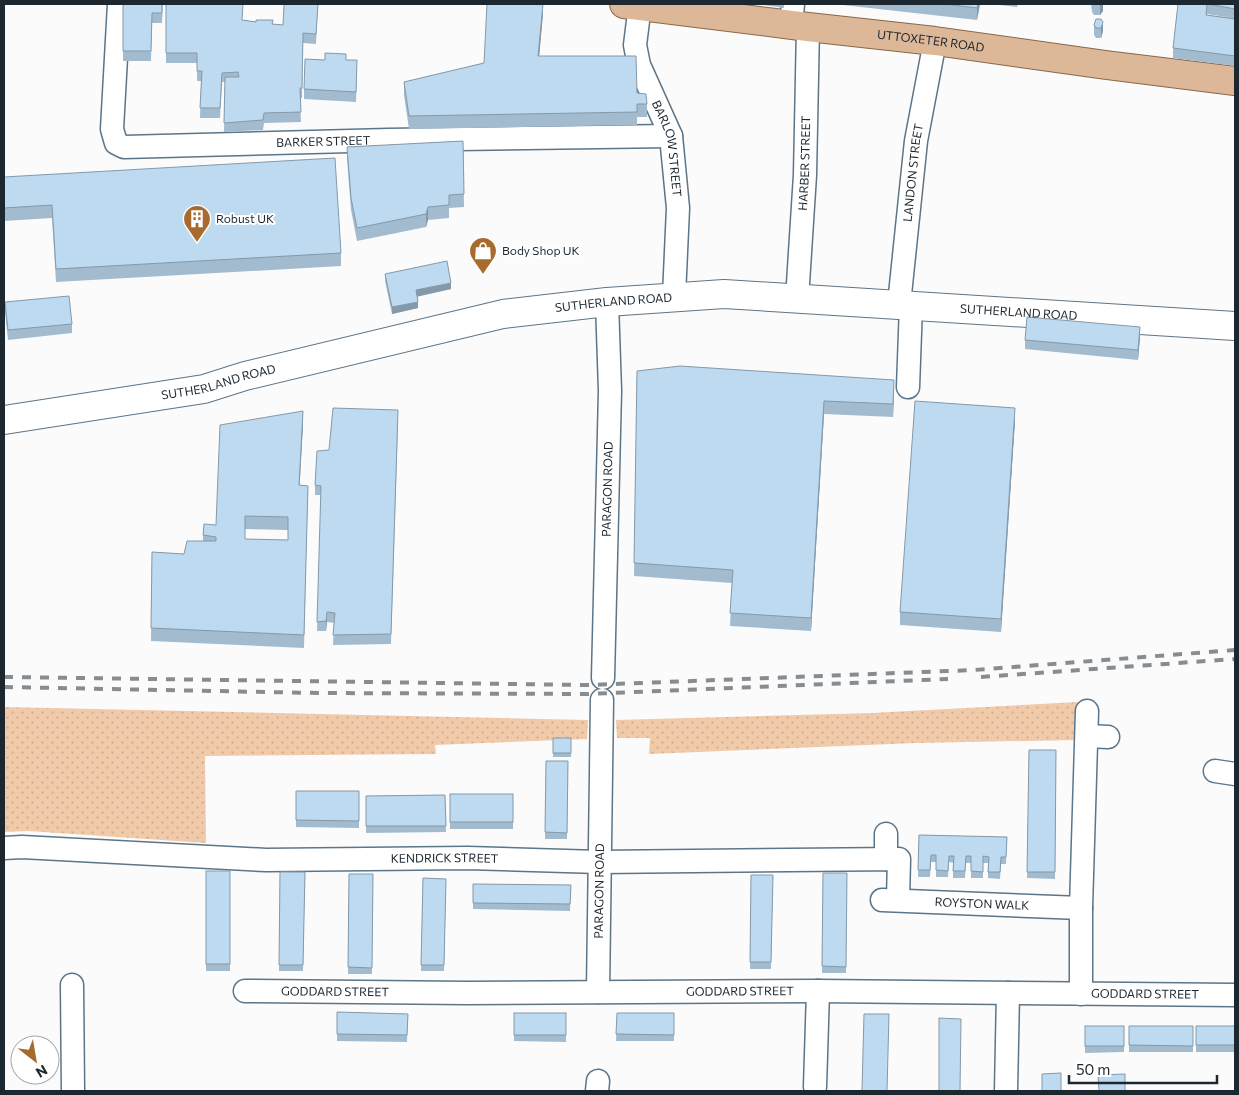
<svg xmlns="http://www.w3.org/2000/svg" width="1239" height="1095" font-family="Commissioner,sans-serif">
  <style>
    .park { fill: url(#park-dots) }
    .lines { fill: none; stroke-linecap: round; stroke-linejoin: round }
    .minor-casing { stroke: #5b7589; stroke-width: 25 }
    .tertiary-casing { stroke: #5b7589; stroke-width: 30 }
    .primary-casing { stroke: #8a6747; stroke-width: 30 }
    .minor { stroke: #fff; stroke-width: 22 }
    .tertiary { stroke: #fff; stroke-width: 28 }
    .primary { stroke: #dcb898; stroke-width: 28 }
    .rail { stroke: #878c91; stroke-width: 4; stroke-dasharray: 9 9; stroke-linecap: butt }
    .wall { fill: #a3bbcf; fill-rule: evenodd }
    .shaded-wall { fill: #8499a9 }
    .building { fill: #bddaf1; stroke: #8499a9; fill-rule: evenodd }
    .labels { text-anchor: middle; stroke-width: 4; stroke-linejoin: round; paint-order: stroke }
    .street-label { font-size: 12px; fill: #1c2730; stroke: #fff }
    .poi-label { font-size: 12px; fill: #1c2730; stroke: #fff; text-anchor: start }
  </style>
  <defs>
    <pattern id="park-dots" width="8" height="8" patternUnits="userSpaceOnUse" patternTransform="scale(1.25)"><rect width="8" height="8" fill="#f1caa9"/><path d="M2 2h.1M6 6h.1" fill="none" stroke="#ceae92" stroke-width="1.8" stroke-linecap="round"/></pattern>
  </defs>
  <rect width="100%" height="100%" fill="#fbfbfb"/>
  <!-- park -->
  <g class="park">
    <polygon points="1078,702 1078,740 916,743 649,754 650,738 617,738 616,720 872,713"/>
    <polygon points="4,707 588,720 587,739 435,745 436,754 205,756 206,843 28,831 4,832"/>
  </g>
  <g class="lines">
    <defs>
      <g id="minor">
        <path id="s1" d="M119 4 112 129 116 143 124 147 389 140 671 136"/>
        <path id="s2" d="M640 5 635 45 639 65 671 136 678 208 674 296"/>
        <polyline points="791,25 793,4"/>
        <path id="s3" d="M797 299 805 175 808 27"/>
        <path id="s4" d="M899 304 916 141 935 41"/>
        <polyline points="908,387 911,305"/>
        <path id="s5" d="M603 678 610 391 607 302"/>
        <polyline points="1087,736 1108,737"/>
        <polyline points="1215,771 1235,774"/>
        <polyline points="886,834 886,859"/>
        <path id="s6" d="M4 848 22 847 266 860 468 858 599 862 899 859 898 899"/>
        <path id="s7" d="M882 900 1081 908"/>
        <polyline points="72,985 73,1091"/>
        <path id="s8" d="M245 991 468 993 818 991 1235 995"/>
        <path id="s9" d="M598 992 602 700"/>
        <polyline points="1081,994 1081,908 1087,711"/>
        <polyline points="815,1087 818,991"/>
        <polyline points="597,1091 598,1081"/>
        <polyline points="1006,1091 1008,993"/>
      </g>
      <g id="tertiary">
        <path id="s10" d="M4 420 204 389 245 376 503 314 607 302 724 294 1235 326"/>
      </g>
      <g id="primary">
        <path id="s11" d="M624 4 808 27 935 41 1106 65 1235 81"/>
      </g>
    </defs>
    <!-- minor casing -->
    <use href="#minor" class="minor-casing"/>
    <!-- tertiary casing -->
    <use href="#tertiary" class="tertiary-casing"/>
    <!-- primary casing -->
    <use href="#primary" class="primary-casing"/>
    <!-- minor -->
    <use href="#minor" class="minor"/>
    <!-- tertiary -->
    <use href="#tertiary" class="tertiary"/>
    <!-- primary -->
    <use href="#primary" class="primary"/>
    <!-- rail -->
    <g class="rail">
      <polyline points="4,677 589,685 974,670 1235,650"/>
      <polyline points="981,677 1235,659"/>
      <polyline points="4,687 319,693 588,694 948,679"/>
    </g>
  </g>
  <!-- wall -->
  <g class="wall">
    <polygon points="123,4 163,4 162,23 152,23 151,61 123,61"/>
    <polygon points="166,4 242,20 283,25 318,4 316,44 303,43 302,98 300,98 301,122 264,123 263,130 224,132 225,82 222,82 220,118 200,118 201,81 197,81 197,63 166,63"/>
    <polygon points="756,4 784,4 784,8"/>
    <polygon points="834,4 980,4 977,20"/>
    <polygon points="991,4 1018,4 1017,7"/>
    <polygon points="1091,4 1103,4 1103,11 1100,15 1094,15 1092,12"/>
    <path d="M1178 4H1235V66L1173 58V48ZM1207 14 1233 18 1207 15Z"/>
    <polygon points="543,14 539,56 637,93 647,104 647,117 637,117 637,125 409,129 404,95 404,82 484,63"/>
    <polygon points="1096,19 1103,31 1101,38 1096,38 1094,35 1094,25"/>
    <polygon points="346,60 357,70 356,102 304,99 304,89"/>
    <polygon points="463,141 464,207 449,208 449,218 428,220 426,227 357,241 351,210 347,159 347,147"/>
    <polygon points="4,177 341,253 341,266 56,282 52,218 4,221"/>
    <polygon points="385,274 451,289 417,296 418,308 392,314 385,281"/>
    <polygon points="5,302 72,324 72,333 8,340 5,312"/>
    <polygon points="1140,337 1138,360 1025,349 1025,340"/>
    <polygon points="637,371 894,393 893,417 824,414 811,631 730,626 732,583 634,576"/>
    <polygon points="398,420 391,644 333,645 334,623 327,622 326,631 317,631 321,495 315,495 315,485 329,450"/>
    <polygon points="1015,421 1001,632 900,625 900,612"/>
    <path d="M303 424 299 485 308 486 304 648 151 641 152 552 184 554 203 541V535L216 525ZM245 529 288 530V540L245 539Z"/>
    <rect x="553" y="738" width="18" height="19"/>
    <polygon points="1029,750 1056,750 1055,879 1027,878"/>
    <polygon points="546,761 568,761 567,839 545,839"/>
    <polygon points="296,791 359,791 359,828 296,827"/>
    <rect x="450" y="794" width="63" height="35"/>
    <polygon points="445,795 446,832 366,833 366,796"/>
    <polygon points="919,835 1007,837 1006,864 1001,864 1000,879 988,878 988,863 983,863 983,878 971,878 971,863 966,863 965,878 953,878 953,863 949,862 948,877 936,877 936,862 931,862 930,877 918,877"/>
    <rect x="206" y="871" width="24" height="100"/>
    <polygon points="280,872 305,872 303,971 279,971"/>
    <polygon points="823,873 847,873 846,973 822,973"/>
    <polygon points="349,874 373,874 372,974 348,974"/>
    <polygon points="751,875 773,875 771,969 750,969"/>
    <polygon points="423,878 446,879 444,971 421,971"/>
    <polygon points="473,884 571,885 570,911 473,909"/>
    <polygon points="337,1012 408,1014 407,1042 337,1041"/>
    <polygon points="514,1013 566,1013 566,1042 514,1041"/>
    <polygon points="617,1013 674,1013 674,1041 616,1041"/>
    <polygon points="1085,1026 1124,1026 1124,1052 1085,1053"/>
    <rect x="1129" y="1026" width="64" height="26"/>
    <rect x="1196" y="1026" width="39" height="26"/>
  </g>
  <!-- shaded-wall -->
  <g class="shaded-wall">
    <polygon points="543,4 543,14 538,69 538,56"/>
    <polygon points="978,4 980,4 977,20 977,8"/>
    <polygon points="1101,4 1103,4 1103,11 1100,15 1100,5"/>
    <polygon points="1103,22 1103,31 1101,38 1101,28"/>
    <polygon points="428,207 428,220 426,227 426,214"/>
    <polygon points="451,283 451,289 416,297 416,290"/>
    <polygon points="418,302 418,308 392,314 392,307"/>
    <polygon points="1140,327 1140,337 1138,360 1138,350"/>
    <polygon points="894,380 894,393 893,417 893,404"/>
    <polygon points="824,401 824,414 811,631 811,618"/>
    <polygon points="1015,408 1015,421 1001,632 1001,619"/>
    <polygon points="303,411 303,424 299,498 299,485"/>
    <polygon points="327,612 327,622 326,631 326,621"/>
  </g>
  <!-- building -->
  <g class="building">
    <polygon points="123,4 162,4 162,13 152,13 151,51 123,51"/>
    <polygon points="166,4 243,4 242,20 256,22 256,20 273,20 272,24 283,25 284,4 318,4 316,34 303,33 302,88 300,88 301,112 264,113 263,120 224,123 225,77 239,77 238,72 222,73 220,108 200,108 202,71 197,71 197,53 166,53"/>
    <polygon points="487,4 543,4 538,56 636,56 637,93 646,94 647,104 637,104 637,112 409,116 404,82 484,63"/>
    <polygon points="945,4 978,4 977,8"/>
    <polygon points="1178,4 1207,4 1206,15 1235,19 1235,56 1173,48"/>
    <polygon points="1208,4 1235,4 1235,9"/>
    <polygon points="1096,19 1101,19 1103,22 1101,28 1096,28 1094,25"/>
    <polygon points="325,53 346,54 346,60 357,60 356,92 304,89 305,59 325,60"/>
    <polygon points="463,141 464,194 449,195 449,205 428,207 426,214 357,228 351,198 347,147"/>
    <polygon points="335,158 341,253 56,269 52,205 4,208 4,177"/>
    <polygon points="447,261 451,283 416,290 418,302 392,307 385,274"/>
    <polygon points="69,296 72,324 8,330 5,302"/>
    <polygon points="1027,317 1140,327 1138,350 1025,340"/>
    <polygon points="680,366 894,380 893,404 824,401 811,618 730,613 733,570 634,563 637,371"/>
    <polygon points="915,401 1015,408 1001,619 900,612"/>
    <polygon points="333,408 398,410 391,634 333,635 335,613 327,612 326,621 317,622 321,486 315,485 317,451 329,450"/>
    <path d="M303 411 299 485 308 486 304 635 151 628 152 552 184 554 187 541H216V537L203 535 204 524 216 525 220 425ZM245 516 288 517V540L245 539Z"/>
    <rect x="553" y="738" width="18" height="15"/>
    <polygon points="1029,750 1056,750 1055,872 1027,872"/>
    <polygon points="546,761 568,761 567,833 545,832"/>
    <polygon points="296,791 359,791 359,821 296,820"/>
    <rect x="450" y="794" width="63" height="28"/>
    <polygon points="445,795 446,826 366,826 366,796"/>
    <polygon points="919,835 1007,837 1006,857 1001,857 1000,872 988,872 989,857 983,856 983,872 971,871 971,856 966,856 965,871 953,871 954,856 949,856 948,871 936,870 936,855 931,855 930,870 918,870"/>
    <rect x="206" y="871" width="24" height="93"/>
    <polygon points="280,872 305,872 303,965 279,965"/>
    <polygon points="823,873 847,873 846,967 822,966"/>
    <polygon points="349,874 373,874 372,968 348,967"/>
    <polygon points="751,875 773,875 771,962 750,962"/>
    <polygon points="423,878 446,879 444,965 421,965"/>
    <polygon points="473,884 571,885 570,904 473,903"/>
    <polygon points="337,1012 408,1014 407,1035 337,1034"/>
    <rect x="514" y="1013" width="52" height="22"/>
    <polygon points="617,1013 674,1013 674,1035 616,1034"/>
    <polygon points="864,1014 889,1014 887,1091 862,1091"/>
    <polygon points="939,1018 961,1019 960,1091 939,1091"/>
    <rect x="1085" y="1026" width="39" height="20"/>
    <polygon points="1129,1026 1193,1026 1193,1046 1129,1045"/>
    <rect x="1196" y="1026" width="39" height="19"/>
    <polygon points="1061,1073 1061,1091 1042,1091 1042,1074"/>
    <polygon points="1125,1074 1125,1091 1099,1091 1098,1075"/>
  </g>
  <!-- icons -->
  <defs>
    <symbol id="building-pin" viewBox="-11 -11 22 30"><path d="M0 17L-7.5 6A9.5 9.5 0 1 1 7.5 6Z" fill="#a86b2f" stroke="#fff"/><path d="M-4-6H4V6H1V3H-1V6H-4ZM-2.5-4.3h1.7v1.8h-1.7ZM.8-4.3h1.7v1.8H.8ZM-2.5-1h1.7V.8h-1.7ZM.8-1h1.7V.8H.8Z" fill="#fff"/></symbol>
    <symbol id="shop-pin" viewBox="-11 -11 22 30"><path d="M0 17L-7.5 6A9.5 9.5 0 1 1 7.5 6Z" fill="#a86b2f" stroke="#fff"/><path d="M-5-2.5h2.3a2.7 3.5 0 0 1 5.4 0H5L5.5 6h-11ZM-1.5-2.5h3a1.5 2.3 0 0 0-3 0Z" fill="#fff"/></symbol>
  </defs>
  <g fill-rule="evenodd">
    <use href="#building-pin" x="181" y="203" width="32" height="43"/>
    <use href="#shop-pin" x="467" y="235" width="32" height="43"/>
  </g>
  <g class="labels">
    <!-- street labels -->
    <g class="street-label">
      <text dy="4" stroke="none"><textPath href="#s11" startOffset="309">UTTOXETER ROAD</textPath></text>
      <text dy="4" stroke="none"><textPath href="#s1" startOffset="348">BARKER STREET</textPath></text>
      <text dy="4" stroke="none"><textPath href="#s2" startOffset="150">BARLOW STREET</textPath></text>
      <text dy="4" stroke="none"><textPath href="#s3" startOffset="136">HARBER STREET</textPath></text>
      <text dy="4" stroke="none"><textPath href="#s4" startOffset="132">LANDON STREET</textPath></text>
      <text dy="4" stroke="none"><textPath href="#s10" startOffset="622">SUTHERLAND ROAD</textPath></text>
      <text dy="4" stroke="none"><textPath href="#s10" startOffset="1028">SUTHERLAND ROAD</textPath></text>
      <text dy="4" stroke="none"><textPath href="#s10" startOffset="218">SUTHERLAND ROAD</textPath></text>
      <text dy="4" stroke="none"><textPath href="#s5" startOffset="189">PARAGON ROAD</textPath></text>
      <text dy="4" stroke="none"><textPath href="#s6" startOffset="441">KENDRICK STREET</textPath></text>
      <text dy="4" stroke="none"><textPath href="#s9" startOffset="101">PARAGON ROAD</textPath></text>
      <text dy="4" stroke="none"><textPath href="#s7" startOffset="100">ROYSTON WALK</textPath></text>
      <text dy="4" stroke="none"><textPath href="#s8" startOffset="90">GODDARD STREET</textPath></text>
      <text dy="4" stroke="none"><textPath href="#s8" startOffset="495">GODDARD STREET</textPath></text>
      <text dy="4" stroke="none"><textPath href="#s8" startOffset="900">GODDARD STREET</textPath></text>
    </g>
    <!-- poi labels -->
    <g class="poi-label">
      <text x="216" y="223">Robust UK</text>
      <text x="502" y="255">Body Shop UK</text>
    </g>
  </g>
  <!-- border -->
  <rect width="1239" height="1095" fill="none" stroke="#1c2730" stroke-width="10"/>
  <!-- north arrow -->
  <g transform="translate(35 1060) rotate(149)"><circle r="24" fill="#ffffff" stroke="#a4a9ac"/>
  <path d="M0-4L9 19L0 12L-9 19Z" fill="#a86b2f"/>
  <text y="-8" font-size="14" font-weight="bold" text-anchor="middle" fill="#1c2730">N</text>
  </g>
  <!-- scale -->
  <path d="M1069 1075v8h148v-8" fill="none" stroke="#1c2730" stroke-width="2.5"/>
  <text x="1076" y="1075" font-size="15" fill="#1c2730" stroke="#ffffff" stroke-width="4" paint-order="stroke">50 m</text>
</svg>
